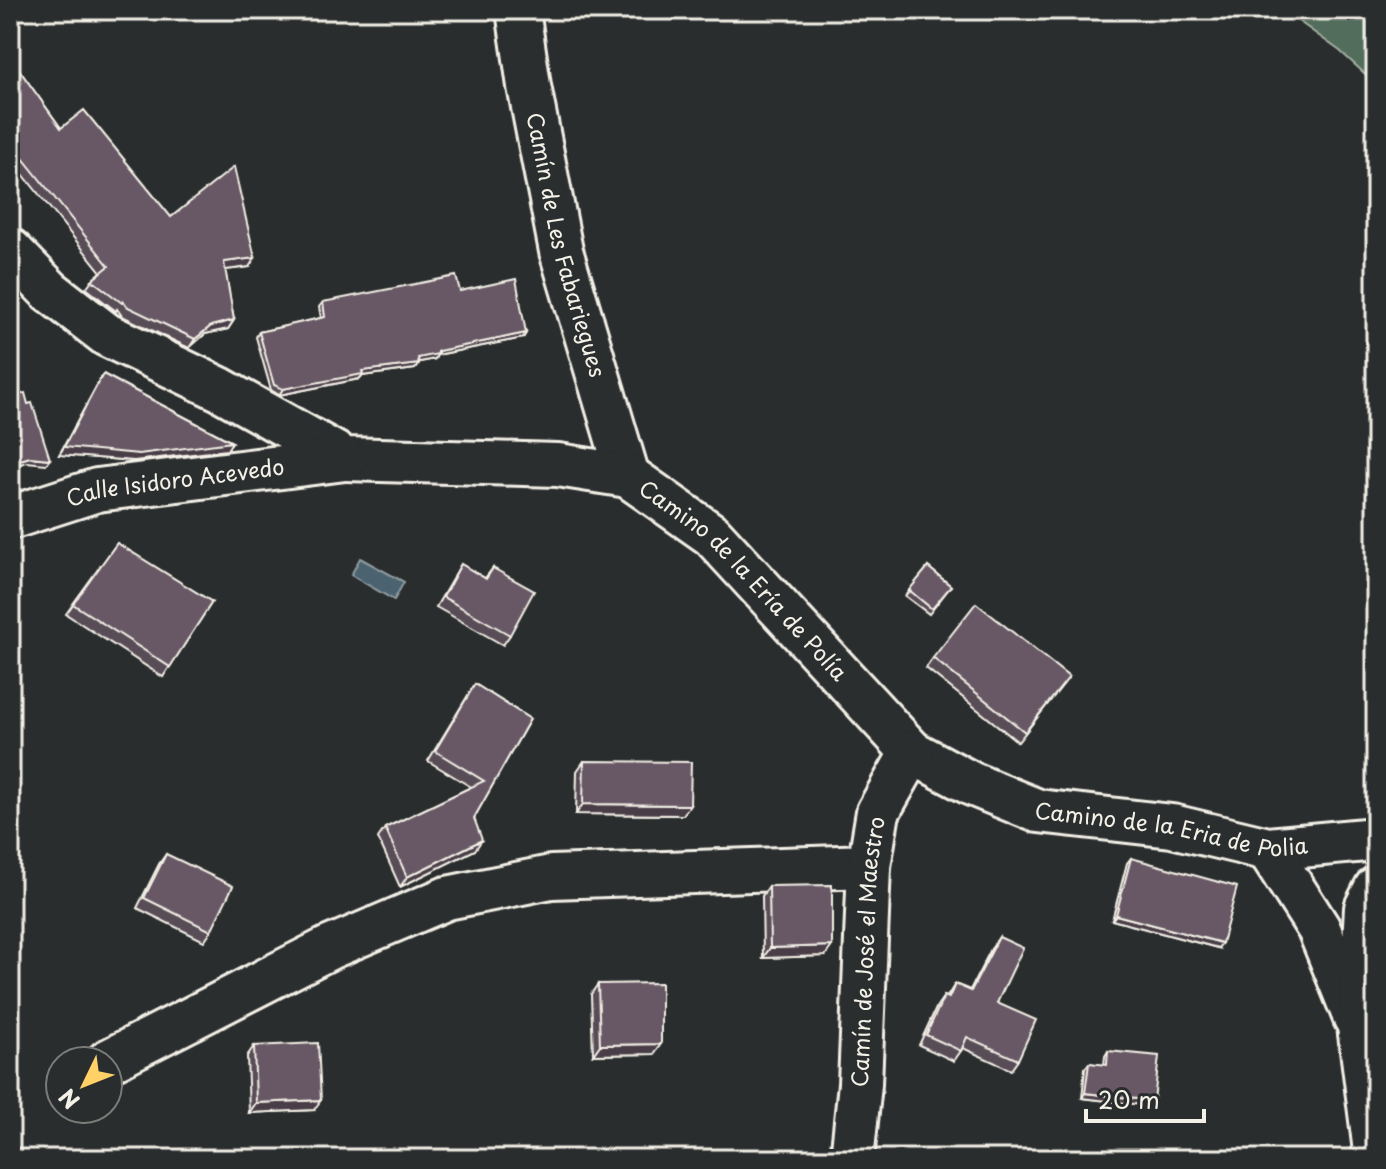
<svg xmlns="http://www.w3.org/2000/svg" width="1386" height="1169" font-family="'Playpen Sans',sans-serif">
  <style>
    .green { fill: #536d5c; stroke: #a4afa2; stroke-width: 2 }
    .water { fill: #4c6370; stroke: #8f9ca0; stroke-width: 2 }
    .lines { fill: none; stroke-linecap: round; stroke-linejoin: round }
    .minor-casing { stroke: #f4f1e8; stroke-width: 48 }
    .minor { stroke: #2a2d2e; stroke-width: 42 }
    .wall { fill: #594d57; stroke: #f4f1e8; stroke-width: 2 }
    .shaded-wall { fill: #483e47; stroke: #f4f1e8; stroke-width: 2 }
    .building { fill: #675965; stroke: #f4f1e8; stroke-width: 2 }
    .labels { text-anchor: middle; stroke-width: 6; stroke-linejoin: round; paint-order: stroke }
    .street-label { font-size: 22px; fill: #f4f1e8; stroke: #2a2d2e }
  </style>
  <rect width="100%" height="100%" fill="#2a2d2e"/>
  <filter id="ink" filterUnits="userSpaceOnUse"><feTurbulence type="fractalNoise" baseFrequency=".0125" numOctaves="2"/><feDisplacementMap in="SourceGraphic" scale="16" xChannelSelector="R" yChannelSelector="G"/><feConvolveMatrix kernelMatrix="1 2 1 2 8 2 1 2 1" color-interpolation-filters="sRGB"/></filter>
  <g filter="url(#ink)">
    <!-- green -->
    <polygon class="green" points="1283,10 1376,10 1376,84 1340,51"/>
    <!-- water -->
    <polygon class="water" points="360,558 404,582 394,600 351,575"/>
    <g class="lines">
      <defs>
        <g id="minor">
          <path id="s1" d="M518 10 529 86 561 251 628 476"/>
          <path id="s2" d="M10 250 50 291 107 335 220 389 345 459 558 465 628 476 712 535 912 752 972 784 1038 811 1172 826 1268 849 1376 839"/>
          <path id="s3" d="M10 518 97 490 345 459"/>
          <polyline points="1268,849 1319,929 1355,1018"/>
          <polyline points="108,1061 329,948 447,898 551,877 869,866"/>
          <path id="s4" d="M852 1159 860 1084 869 866 878 812 912 752"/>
          <polyline points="1376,1159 1359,1026 1366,908 1376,888"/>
        </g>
      </defs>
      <!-- minor casing -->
      <use href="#minor" class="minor-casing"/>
      <!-- minor -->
      <use href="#minor" class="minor"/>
    </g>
    <!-- wall -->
    <g class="wall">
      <polygon points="153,10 168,10 157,16"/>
      <polygon points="10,57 61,128 171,217 249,267 225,270 234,320 228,329 205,334 189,348 122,316 117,309 116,311 86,288 92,280 101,272 10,158"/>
      <polygon points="460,291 526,333 523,338 437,355 435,359 419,362 415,369 362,376 359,379 279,395 271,390 256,337 259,332 321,318 319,307 323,302"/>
      <polygon points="103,374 232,442 227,450 134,461 59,455"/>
      <polygon points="117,543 212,602 163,677 66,614"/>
      <polygon points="461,564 485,578 493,568 510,635 503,645 436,607"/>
      <polygon points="928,567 951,586 929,614 905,596"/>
      <polygon points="933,658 1069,677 1018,742 926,668"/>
      <polygon points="475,684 530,719 474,818 475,850 400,887 378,838 385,828 471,787 428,761"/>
      <polygon points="584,761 690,805 683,815 576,814 577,771"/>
      <polygon points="166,854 211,931 204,941 137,908 159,864"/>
      <polygon points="1131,858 1218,948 1112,920 1127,863"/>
      <polygon points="769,886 825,956 763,958 762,896"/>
      <polygon points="999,937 997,1003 1018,1060 1011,1070 963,1048 954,1061 919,1045 937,1006 944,996 947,997 955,984 970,990 992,947"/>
      <polygon points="598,984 654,1054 593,1055 591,994"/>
      <polygon points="254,1046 314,1110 249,1113 247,1056"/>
      <polygon points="1108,1051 1151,1106 1082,1098 1085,1068 1089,1063 1104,1065 1105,1056"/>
    </g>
    <!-- shaded-wall -->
    <g class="shaded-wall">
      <polygon points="255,258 249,267 218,271 224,262"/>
      <polygon points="234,320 228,329 205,334 189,348 195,339 211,326"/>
      <polygon points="526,333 523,338 437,355 435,359 415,363 418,358 438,351"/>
      <polygon points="419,364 415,369 362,376 359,379 279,395 283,389 362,371"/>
      <polygon points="232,442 227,450 134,461 59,455 64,447"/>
      <polygon points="30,457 50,459 46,464 27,462 10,467 10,463"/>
      <polygon points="583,804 690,805 683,815 576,814"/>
      <polygon points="482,840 475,850 400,887 407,877"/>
      <polygon points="1116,915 1222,943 1218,948 1112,920"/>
      <polygon points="832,946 825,956 763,958 770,948"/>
      <polygon points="661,1044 654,1054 593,1055 600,1045"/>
      <polygon points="1085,1093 1154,1101 1151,1106 1082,1098"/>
      <polygon points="321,1100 314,1110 249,1113 256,1103"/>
    </g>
    <!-- building -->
    <g class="building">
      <polygon points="10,57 61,128 84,110 171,217 234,167 255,258 224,262 234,320 211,326 195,339 128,307 123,301 122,303 92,280 109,266 10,142"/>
      <polygon points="456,276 460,291 516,279 526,333 438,351 438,354 418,358 419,364 362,371 363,374 283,389 274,385 259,332 325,317 323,302"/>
      <polygon points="103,374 232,442 139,454 64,447"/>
      <polygon points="25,393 28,404 32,403 50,459 30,457 10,463 10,398"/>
      <polygon points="117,543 212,602 170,667 73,604"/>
      <polygon points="461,564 486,579 493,568 534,591 510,635 443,597"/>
      <polygon points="928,567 951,586 932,609 909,590"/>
      <polygon points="976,603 1069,677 1025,732 933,658"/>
      <polygon points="475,684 530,719 474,818 482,840 407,877 385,828 484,781 435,751"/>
      <polygon points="584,761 691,762 690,805 583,804"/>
      <polygon points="166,854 233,886 211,931 144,898"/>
      <polygon points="1131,858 1237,887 1222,943 1116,915"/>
      <polygon points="832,885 832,946 770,948 769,886"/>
      <polygon points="999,937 1023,948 997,1003 1036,1020 1018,1060 967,1037 961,1051 926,1035 944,996 949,998 955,984 971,991"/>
      <polygon points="661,983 661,1044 600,1045 598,984"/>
      <polygon points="318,1043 321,1100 256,1103 254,1046"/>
      <polygon points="1108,1051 1159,1056 1154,1101 1085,1093 1089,1063 1107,1065"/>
      <polygon points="12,1143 34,1159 10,1159 10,1145"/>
    </g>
  </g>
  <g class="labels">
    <!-- street labels -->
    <g class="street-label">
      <text dy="8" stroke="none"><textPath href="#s1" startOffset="240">Camín de Les Fabariegues</textPath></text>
      <text dy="8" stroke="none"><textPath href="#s3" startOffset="170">Calle Isidoro Acevedo</textPath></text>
      <text dy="8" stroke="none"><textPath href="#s2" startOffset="838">Camino de la Ería de Polía</textPath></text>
      <text dy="8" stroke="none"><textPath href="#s2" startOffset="1354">Camino de la Eria de Polia</textPath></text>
      <text dy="8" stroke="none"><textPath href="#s4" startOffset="208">Camín de José el Maestro</textPath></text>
    </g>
  </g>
  <!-- margin -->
  <rect width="1386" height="1169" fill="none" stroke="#2a2d2e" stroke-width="40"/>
  <rect x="20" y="20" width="1346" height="1129" fill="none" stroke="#f4f1e8" stroke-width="3" filter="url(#ink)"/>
  <!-- north arrow -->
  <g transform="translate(84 1085) rotate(227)"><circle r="38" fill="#2a2d2e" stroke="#7b7b78" stroke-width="2"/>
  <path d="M0-6L14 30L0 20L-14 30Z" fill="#ffd166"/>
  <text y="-12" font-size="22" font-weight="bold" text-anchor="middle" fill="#f4f1e8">N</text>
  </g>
  <!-- scale -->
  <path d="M1086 1109v12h118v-12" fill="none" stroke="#f4f1e8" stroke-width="4"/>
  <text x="1098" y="1109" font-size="24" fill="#f4f1e8" stroke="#2a2d2e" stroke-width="6" paint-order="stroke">20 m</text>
</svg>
